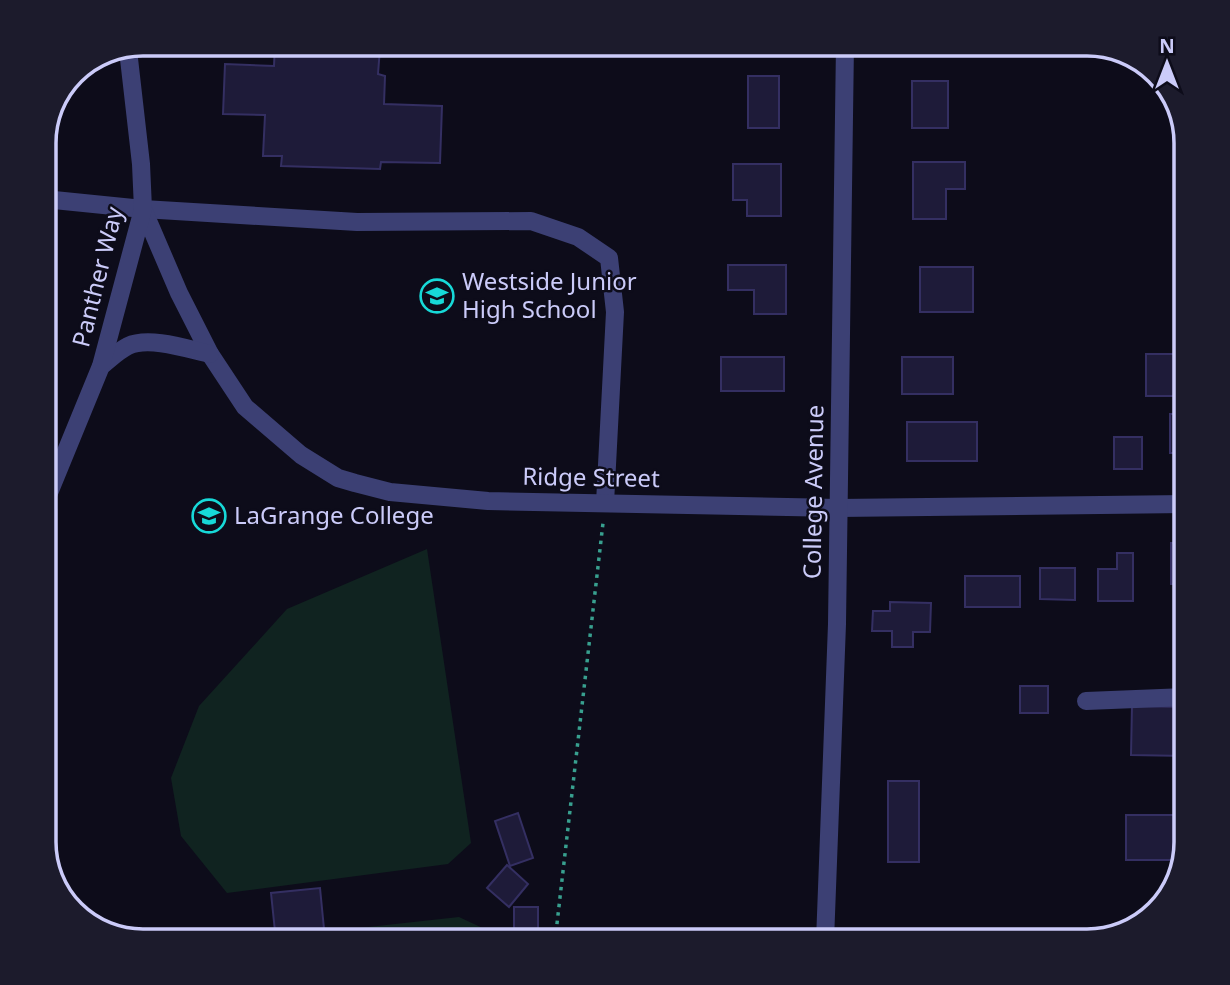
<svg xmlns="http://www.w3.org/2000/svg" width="1230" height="985" font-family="'Noto Sans',sans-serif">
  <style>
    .green { fill: #102320 }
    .building { fill: #1e1b39; stroke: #342f62; stroke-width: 2 }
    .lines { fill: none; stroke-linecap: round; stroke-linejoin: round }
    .path { stroke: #38a08f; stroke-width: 3.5; stroke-dasharray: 3.5 5; stroke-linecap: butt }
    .minor { stroke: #3c4074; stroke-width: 18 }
    .labels { text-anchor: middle; stroke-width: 5; stroke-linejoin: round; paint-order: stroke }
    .street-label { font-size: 24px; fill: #cbcbf9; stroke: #0d0c1a }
    .poi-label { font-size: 24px; fill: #cbcbf9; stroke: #0d0c1a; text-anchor: start }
    .rim { fill: none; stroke: #cbcbf9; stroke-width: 3.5 }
  </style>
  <rect width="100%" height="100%" fill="#0d0c1a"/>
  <!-- green -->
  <g class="green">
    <polygon points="427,549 471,843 448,864 227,893 181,836 171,778 199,706 287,609"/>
    <polygon points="459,917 489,931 490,941 268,941 268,938"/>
  </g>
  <!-- building -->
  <g class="building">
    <polygon points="275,44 368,44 369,46 380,48 378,74 385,76 384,104 442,106 440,163 381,162 380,169 281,166 282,156 263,156 265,115 223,114 225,64 274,66"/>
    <rect x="748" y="76" width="31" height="52"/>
    <rect x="912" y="81" width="36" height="47"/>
    <polygon points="1177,117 1180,117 1186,151 1177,151"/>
    <polygon points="913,162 965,162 965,189 946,189 946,219 913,219"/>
    <polygon points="733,164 781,164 781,216 747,216 747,200 733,200"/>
    <polygon points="1175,178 1186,178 1186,226 1174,226"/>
    <polygon points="728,265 786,265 786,314 754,314 754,290 728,290"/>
    <rect x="920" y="267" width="53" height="45"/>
    <rect x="1176" y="270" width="10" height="39"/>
    <rect x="1146" y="354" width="40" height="42"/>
    <rect x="721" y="357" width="63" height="34"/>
    <rect x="902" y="357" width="51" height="37"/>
    <rect x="1170" y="414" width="16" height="39"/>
    <rect x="907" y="422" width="70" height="39"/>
    <rect x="1114" y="437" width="28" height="32"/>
    <rect x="1171" y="543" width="15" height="41"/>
    <polygon points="1117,553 1133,553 1133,601 1098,601 1098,569 1117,569"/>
    <polygon points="1040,568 1075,568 1075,600 1040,599"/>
    <rect x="965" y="576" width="55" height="31"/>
    <polygon points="890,602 931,603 930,632 913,632 913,647 892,647 892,631 872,631 873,611 890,611"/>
    <rect x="1020" y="686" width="28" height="27"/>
    <polygon points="1132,706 1186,707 1186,756 1131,755"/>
    <rect x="888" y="781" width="31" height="81"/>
    <polygon points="518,813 533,858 510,866 495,821"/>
    <polygon points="1126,815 1186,815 1186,842 1180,860 1126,860"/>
    <polygon points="507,865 528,884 509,907 487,888"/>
    <polygon points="320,888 325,939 276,941 271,893"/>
    <rect x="514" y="907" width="24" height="34"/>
  </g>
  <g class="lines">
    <!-- path -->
    <polyline class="path" points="555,941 603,523"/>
    <!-- minor -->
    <g class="minor">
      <polyline points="44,199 143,209 357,222 531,221 578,237 609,258 615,312 605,503"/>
      <polyline points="143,209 179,293 210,354 245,407 301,455 338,478 355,483 390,492 488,501 838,508 1186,504"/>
      <path d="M101 366C109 360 118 351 128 346 149 336 188 349 210 354"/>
      <polyline points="44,505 101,366 143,209 141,164 128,50"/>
      <polyline points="1086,701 1186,697"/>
      <polyline points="825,941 837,624 845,44"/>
    </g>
  </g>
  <!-- icons -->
  <defs>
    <symbol id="school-ring" viewBox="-11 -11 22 22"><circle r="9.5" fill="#0d0c1a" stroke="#17d9d8" stroke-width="1.5"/><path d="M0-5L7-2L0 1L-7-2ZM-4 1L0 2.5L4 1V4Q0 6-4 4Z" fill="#17d9d8"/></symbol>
    <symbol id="university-ring" viewBox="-11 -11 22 22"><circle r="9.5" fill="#0d0c1a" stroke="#17d9d8" stroke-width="1.5"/><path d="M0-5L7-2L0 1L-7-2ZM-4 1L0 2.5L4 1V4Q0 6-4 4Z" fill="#17d9d8"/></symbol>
  </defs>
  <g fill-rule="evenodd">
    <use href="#school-ring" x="418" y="277" width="38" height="38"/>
    <use href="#university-ring" x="190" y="497" width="38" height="38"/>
  </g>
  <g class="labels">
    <!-- street labels -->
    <g class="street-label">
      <text transform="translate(98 277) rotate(-76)" y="8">Panther Way</text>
      <text transform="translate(591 478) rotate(1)" y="8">Ridge Street</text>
      <text transform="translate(814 492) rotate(-89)" y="8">College Avenue</text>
    </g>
    <!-- poi labels -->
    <g class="poi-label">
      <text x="462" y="290">Westside Junior<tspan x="462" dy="28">High School</tspan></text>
      <text x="234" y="524">LaGrange College</text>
    </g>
  </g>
  <!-- crop -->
  <path d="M0 0H1230V985H0ZM143 56H1087A87 87 0 0 1 1174 143V842A87 87 0 0 1 1087 929H143A87 87 0 0 1 56 842V143A87 87 0 0 1 143 56Z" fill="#1c1b2c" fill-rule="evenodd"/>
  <path class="rim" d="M143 56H1087A87 87 0 0 1 1174 143V842A87 87 0 0 1 1087 929H143A87 87 0 0 1 56 842V143A87 87 0 0 1 143 56Z"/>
  <!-- north arrow -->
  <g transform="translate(1167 63)" stroke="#0d0c1a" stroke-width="5" paint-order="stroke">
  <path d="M0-5L12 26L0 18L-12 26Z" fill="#cbcbf9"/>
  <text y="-10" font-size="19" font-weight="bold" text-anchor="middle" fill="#cbcbf9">N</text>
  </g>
</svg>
